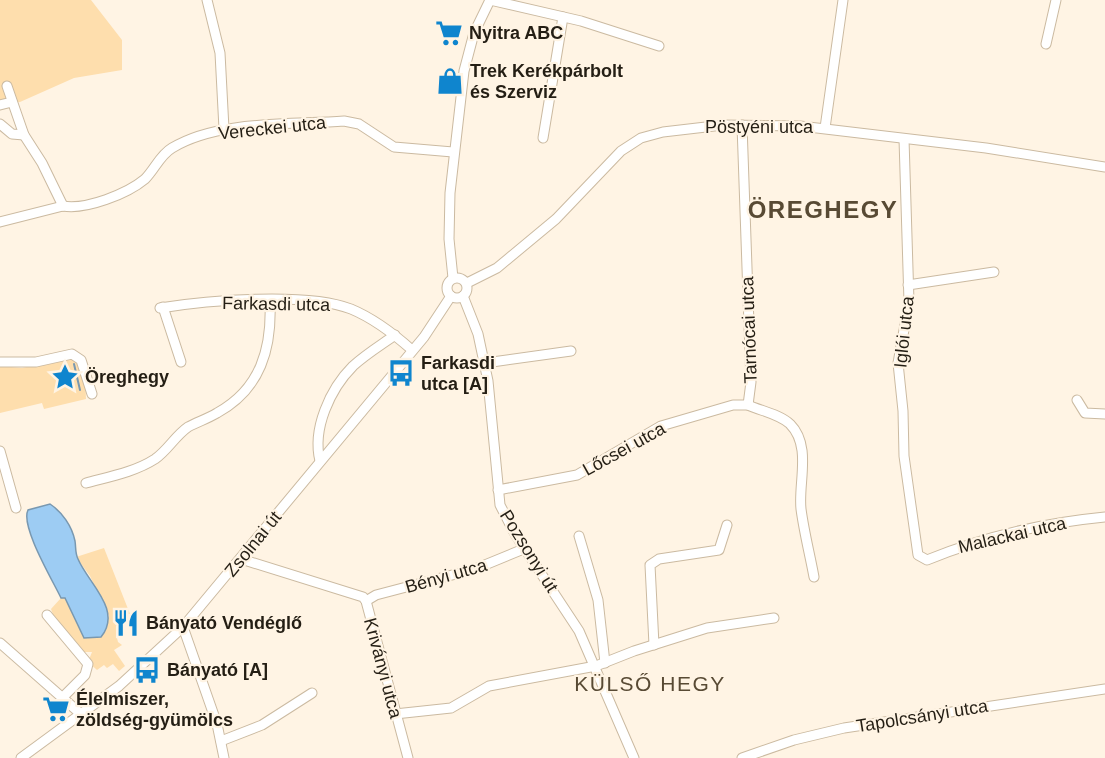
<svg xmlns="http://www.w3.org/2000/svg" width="1105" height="758" font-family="Helvetica,sans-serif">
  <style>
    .green { fill: #fedead }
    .water { fill: #9dccf3; stroke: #7998b0; stroke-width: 1.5 }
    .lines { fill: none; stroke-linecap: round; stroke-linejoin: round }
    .stream { stroke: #7998b0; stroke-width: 2 }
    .minor-casing { stroke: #cbbaa1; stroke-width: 11 }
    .minor { stroke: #fff; stroke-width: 9 }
    .labels { text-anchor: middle; stroke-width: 4.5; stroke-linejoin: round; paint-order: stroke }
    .poi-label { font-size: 18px; font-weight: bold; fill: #241e14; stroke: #fff4e4; text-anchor: start }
    .street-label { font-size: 18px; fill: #241e14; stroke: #fff4e4 }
    .quarter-label { font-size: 21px; letter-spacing: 1.5px; fill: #584a34; stroke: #fff4e4 }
    .district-label { font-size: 24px; font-weight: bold; letter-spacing: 1.5px; fill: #584a34; stroke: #fff4e4 }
  </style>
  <rect width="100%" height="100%" fill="#fff4e4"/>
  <!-- green -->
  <g class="green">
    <polygon points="0,0 91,0 122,40 122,70 74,78 20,102 0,104"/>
    <path d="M70 357C84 367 86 383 86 399L44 409 42 403 0 413V366L22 368Z"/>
    <polygon points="104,548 130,614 119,614 120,628 116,634 118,642 122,645 114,650 125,666 119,671 113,664 107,668 104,665 97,670 88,662 92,652 82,652 56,622 51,609 61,598 65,598 84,638 109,616 90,576 76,557"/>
  </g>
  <!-- water -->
  <path class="water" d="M50 504C62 512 72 526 75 541 76 547 75 553 78 559 88 583 123 610 101 637L84 638 65 598H61C53 581 20 526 28 510Z"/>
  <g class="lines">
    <!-- stream -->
    <polyline class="stream" points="74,364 80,390"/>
    <defs>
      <g id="minor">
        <polyline points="207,0 220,53 224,129"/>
        <polyline points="490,0 581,21 659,46"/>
        <polyline points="1046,44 1056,0"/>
        <polyline points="7,86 24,135 42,163 63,206"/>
        <polyline points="0,105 12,102"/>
        <polyline points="0,124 12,134 24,135"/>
        <path d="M742 125 751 382 748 405C761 411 779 414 790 424 812 446 798 483 801 509 804 532 810 555 814 577"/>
        <polyline points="825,128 843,0"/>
        <polyline points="543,138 563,17"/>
        <path d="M904 139 909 302 898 363 903 411 904 456 918 555 927 560C985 536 1043 523 1105 517"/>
        <path d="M0 222 63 206C86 210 127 194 145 179 155 169 160 155 172 148 218 120 291 125 344 121L359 124 394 147 453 152"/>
        <circle cx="457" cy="288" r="10"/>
        <polyline points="453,278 449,239 450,193 464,71 474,33 490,0"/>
        <polyline points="467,283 497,268 556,219 621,151 641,138 663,132 723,125 800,126 986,148 1105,167"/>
        <polyline points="908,285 994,272"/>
        <polyline points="463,296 478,334 488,381 500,505 515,534 579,631 634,758"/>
        <polyline points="163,307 181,362"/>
        <path d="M160 308C207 300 308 292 351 309 375 319 394 334 412 350"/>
        <polyline points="0,362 36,362 72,354 81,360 92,394"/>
        <polyline points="485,363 571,351"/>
        <polyline points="1077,400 1085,413 1105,414"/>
        <polyline points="0,451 16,508"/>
        <path d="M320 461C312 429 330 389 353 366 366 354 381 345 395 335"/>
        <path d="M86 483C108 477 135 472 155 459 168 450 175 436 188 427 197 422 207 419 217 413 261 389 272 348 270 301"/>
        <polyline points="498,490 577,475 661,426 733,405 748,405"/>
        <polyline points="579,536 598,600 605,663"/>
        <polyline points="241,559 363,597 366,601 408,758"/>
        <polyline points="366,601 376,595 475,569 526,548"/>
        <polyline points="47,615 88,664 85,675 62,698"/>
        <polyline points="183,627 217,724 224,758"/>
        <polyline points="0,643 82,715"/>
        <polyline points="654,645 650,565 659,559 719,550 727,525"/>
        <polyline points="395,714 451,708 489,686 596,666 634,651 707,628 774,618"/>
        <polyline points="221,741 262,725 312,693"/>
        <polyline points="21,758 119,686 183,627 424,337 451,296"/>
        <polyline points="742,758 794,740 844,728 1105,689"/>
      </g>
    </defs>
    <!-- minor casing -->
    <use href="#minor" class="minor-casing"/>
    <!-- minor -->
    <use href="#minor" class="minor"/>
  </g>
  <!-- icons -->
  <defs>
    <symbol id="supermarket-bare" viewBox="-9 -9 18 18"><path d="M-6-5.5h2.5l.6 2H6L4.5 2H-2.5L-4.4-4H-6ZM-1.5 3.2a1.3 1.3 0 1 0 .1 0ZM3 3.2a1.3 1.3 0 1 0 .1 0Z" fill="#0f85ce" stroke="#fff4e4" stroke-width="2.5" paint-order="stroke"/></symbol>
    <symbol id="shop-bare" viewBox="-9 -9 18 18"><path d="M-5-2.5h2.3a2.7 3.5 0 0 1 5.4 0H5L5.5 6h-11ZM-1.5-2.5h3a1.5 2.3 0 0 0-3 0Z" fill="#0f85ce" stroke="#fff4e4" stroke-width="2.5" paint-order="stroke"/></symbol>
    <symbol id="bus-bare" viewBox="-9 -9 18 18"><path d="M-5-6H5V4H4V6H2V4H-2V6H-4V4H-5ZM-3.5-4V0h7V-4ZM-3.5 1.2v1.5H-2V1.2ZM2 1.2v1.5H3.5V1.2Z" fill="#0f85ce" stroke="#fff4e4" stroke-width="2.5" paint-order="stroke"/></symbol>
    <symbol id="sight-bare" viewBox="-9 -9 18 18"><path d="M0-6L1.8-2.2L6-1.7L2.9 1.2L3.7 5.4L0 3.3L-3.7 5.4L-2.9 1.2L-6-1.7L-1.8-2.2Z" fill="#0f85ce" stroke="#fff4e4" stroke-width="2.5" paint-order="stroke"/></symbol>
    <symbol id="restaurant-bare" viewBox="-9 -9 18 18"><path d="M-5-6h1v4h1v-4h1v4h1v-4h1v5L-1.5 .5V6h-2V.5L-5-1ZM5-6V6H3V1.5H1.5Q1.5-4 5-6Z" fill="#0f85ce" stroke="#fff4e4" stroke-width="2.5" paint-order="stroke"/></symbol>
  </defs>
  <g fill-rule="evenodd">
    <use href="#supermarket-bare" x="430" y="14" width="38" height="38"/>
    <use href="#shop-bare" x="431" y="62" width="38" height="38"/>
    <use href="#bus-bare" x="382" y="354" width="38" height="38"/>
    <use href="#sight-bare" x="46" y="358" width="38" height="38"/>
    <use href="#restaurant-bare" x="107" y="604" width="38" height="38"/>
    <use href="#bus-bare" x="128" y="651" width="38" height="38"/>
    <use href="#supermarket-bare" x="37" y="690" width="38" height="38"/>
  </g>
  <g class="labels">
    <!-- poi labels -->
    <g class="poi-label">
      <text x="469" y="39">Nyitra ABC</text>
      <text x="470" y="77">Trek Kerékpárbolt<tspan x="470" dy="21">és Szerviz</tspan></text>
      <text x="421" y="369">Farkasdi<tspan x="421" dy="21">utca [A]</tspan></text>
      <text x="85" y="383">Öreghegy</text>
      <text x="146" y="629">Bányató Vendéglő</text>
      <text x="167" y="676">Bányató [A]</text>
      <text x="76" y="705">Élelmiszer,<tspan x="76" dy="21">zöldség-gyümölcs</tspan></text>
    </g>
    <!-- street labels -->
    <g class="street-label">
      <text x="759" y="133">Pöstyéni utca</text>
      <text transform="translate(272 128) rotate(-6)" y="6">Vereckei utca</text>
      <text transform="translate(276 304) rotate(1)" y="6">Farkasdi utca</text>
      <text transform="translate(749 330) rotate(-92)" y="6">Tarnócai utca</text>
      <text transform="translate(904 332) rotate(-84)" y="6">Iglói utca</text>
      <text transform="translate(624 449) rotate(-29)" y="6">Lőcsei utca</text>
      <text transform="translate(1012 535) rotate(-13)" y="6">Malackai utca</text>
      <text transform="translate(253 544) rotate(-51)" y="6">Zsolnai út</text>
      <text transform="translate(529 551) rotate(58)" y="6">Pozsonyi út</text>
      <text transform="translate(446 576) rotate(-16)" y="6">Bényi utca</text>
      <text transform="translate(383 668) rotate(75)" y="6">Kriványi utca</text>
      <text transform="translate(922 716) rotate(-9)" y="6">Tapolcsányi utca</text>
    </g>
    <!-- quarter labels -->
    <g class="quarter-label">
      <text x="650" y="691">KÜLSŐ HEGY</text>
    </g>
    <!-- district labels -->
    <g class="district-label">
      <text x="823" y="218">ÖREGHEGY</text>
    </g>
  </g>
</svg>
